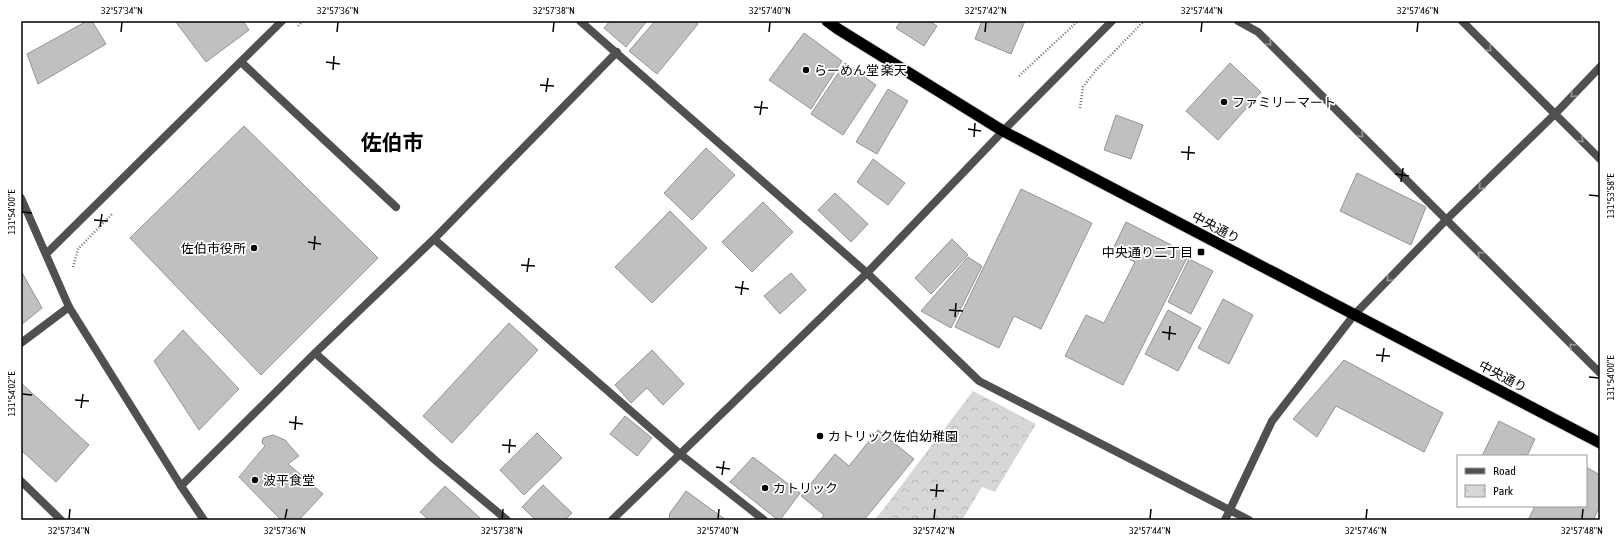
<svg xmlns="http://www.w3.org/2000/svg" width="1621" height="541" viewBox="0 0 1621 541" font-family="'Asap Condensed','Noto Sans JP',sans-serif">
<style>
.park{fill:url(#park-crowns)}
.building{fill:#c0c0c0;stroke:#949494}
.lines{fill:none;stroke-linecap:round;stroke-linejoin:round}
.trunk-casing{stroke:#dbdbdb;stroke-width:13}
.path{stroke:#727272;stroke-width:2.5;stroke-dasharray:1 2;stroke-linecap:butt}
.service{stroke:#505050;stroke-width:8}
.minor{stroke:#505050;stroke-width:8}
.tertiary{stroke:#505050;stroke-width:8}
.trunk{stroke:#000;stroke-width:11}
.oneway{stroke:#969696}
.ticks{fill:none;stroke:#000;stroke-width:1.5}
.poi-dot{fill:#000;stroke:#fff;stroke-width:1.5}
.labels{text-anchor:middle;stroke-width:3.5;stroke-linejoin:round;paint-order:stroke}
.poi-label{font-size:13px;fill:#000;stroke:#fff;text-anchor:start}
.street-label{font-size:13px;fill:#000;stroke:#fff}
.town-label{font-size:21px;font-weight:bold;fill:#000;stroke:#fff}
.neatline{fill:none;stroke:#000;stroke-width:1.5}
.ticks-label{font-size:10px;text-anchor:middle;fill:#000}
</style>
<defs>
<pattern id="park-crowns" width="20" height="18" patternUnits="userSpaceOnUse"><rect width="20" height="18" fill="#d7d7d7"/><path d="M2 6a3 3 0 1 1 6 0M12 15a3 3 0 1 1 6 0" fill="none" stroke="#b7b7b7"/></pattern>
</defs>
<rect width="100%" height="100%" fill="#fff"/>
<!-- park -->
<path class="park" d="M973,391L1036,424L995,492L982,487L962,520H875Z"/>
<!-- building -->
<path class="building" d="M87,21H92L106,44L38,84L27,54Z
M175,21H243L249,30L206,62Z
M610,21H647L626,47L604,28Z
M655,21H695L698,24L657,74L629,51Z
M901,21H929L937,26L924,46L896,28Z
M982,21H1025L1011,54L975,39Z
M804,33L842,61L811,109L769,80Z
M845,63L876,85L843,135L811,114Z
M1230,63L1261,92L1218,140L1186,111Z
M888,89L908,101L877,154L856,142Z
M1116,115L1143,125L1131,159L1104,150Z
M244,126L378,258L261,375L130,238Z
M706,148L735,175L692,220L664,193Z
M873,159L905,183L888,205L857,182Z
M1357,173L1426,207L1411,245L1340,211Z
M1021,189L1092,223L1041,329L1014,316L999,348L955,327Z
M835,193L868,224L851,242L818,210Z
M763,202L793,232L752,272L722,242Z
M670,211L707,248L652,303L615,267Z
M1126,222L1189,254L1123,385L1065,356L1086,315L1104,323L1135,262L1112,251Z
M952,239L968,255L931,294L915,278Z
M968,257L982,266L951,328L921,311Z
M1189,259L1213,271L1191,314L1168,302Z
M21,271L42,308L21,325Z
M791,273L806,290L780,314L764,296Z
M1223,299L1253,315L1229,364L1198,348Z
M1168,310L1201,328L1178,371L1145,354Z
M509,323L538,350L452,443L423,416Z
M183,330L239,389L199,430L154,361Z
M652,350L684,384L663,405L647,388L631,403L615,385Z
M1344,360L1443,413L1424,452L1336,406L1317,437L1293,419Z
M21,383L89,445L56,482L21,450Z
M625,416L652,438L637,456L610,434Z
M1499,421L1535,439L1527,456H1482Z
M878,430L914,459L864,520H820L824,515L801,496L835,454L849,466Z
M537,433L562,458L524,495L500,470Z
M273,435L285,440L299,456L288,464L323,494L299,520H281L239,477L265,446L262,443L263,438Z
M753,457L800,493L780,520H778L730,482Z
M1586,467L1600,475V506L1593,520H1528L1535,506H1586Z
M543,485L572,513L565,520H536L522,507Z
M445,486L482,520H429L420,512Z
M686,491L726,520H669L670,513Z"/>
<g class="lines">
<!-- trunk casing -->
<g class="trunk-casing">
<path id="trunk" d="M827,21L838,29L1003,131L1600,443"/>
</g>
<!-- path -->
<path class="path" d="M298,26L303,21
M1019,76L1078,21
M1080,108L1083,87L1096,70L1144,21
M73,267L78,249L113,213"/>
<!-- service -->
<path class="service" d="M241,62L396,207"/>
<!-- minor -->
<path class="minor" d="M580,21L867,273L979,381L1249,520
M1238,21L1258,32L1600,373
M1462,21L1600,159
M434,239L680,454L764,520
M21,343L69,307
M315,353L435,460L507,520
M21,481L61,520
M181,486L315,353L434,239L617,52
M1225,520L1272,421L1354,315L1446,220L1555,114L1600,67"/>
<!-- tertiary -->
<path class="tertiary" d="M21,198L69,307L181,486L204,520
M46,254L282,21
M612,520L867,273L1003,131L1112,21"/>
<!-- trunk -->
<use href="#trunk" class="trunk"/>
</g>
<!-- one-way arrows -->
<defs><path id="oneway-chevron" d="M-2-3.5L2.5 0L-2 3.5" fill="none" stroke-width="1.6" stroke-linecap="round" stroke-linejoin="round"/></defs>
<g class="oneway">
<use href="#oneway-chevron" transform="translate(1269 43) rotate(45)"/>
<use href="#oneway-chevron" transform="translate(1489 49) rotate(45)"/>
<use href="#oneway-chevron" transform="translate(1573 95) rotate(134)"/>
<use href="#oneway-chevron" transform="translate(1361 135) rotate(45)"/>
<use href="#oneway-chevron" transform="translate(1581 140) rotate(45)"/>
<use href="#oneway-chevron" transform="translate(1481 187) rotate(136)"/>
<use href="#oneway-chevron" transform="translate(1480 254) rotate(-135)"/>
<use href="#oneway-chevron" transform="translate(1389 279) rotate(134)"/>
<use href="#oneway-chevron" transform="translate(1572 346) rotate(-135)"/>
</g>
<!-- ticks -->
<path class="ticks" d="M121,32L122,22M337,32L338,22M553,32L554,22M769,32L770,22M985,32L986,22M1201,32L1202,22M1417,32L1418,22M326,62L340,64M333,70L334,56M540,85L554,86M546,92L548,78M754,107L768,108M760,115L762,101M968,129L981,131M974,137L975,123M1181,152L1195,153M1188,160L1189,146M1395,174L1409,176M1401,182L1403,168M1589,195L1599,196M22,212L32,213M94,220L108,221M100,227L102,214M308,242L321,244M314,250L315,236M521,265L535,266M527,272L529,258M735,287L749,289M741,295L743,281M949,310L963,311M955,317L956,303M1162,332L1176,334M1169,340L1170,326M1376,355L1390,356M1382,362L1384,348M1589,377L1599,378M22,394L32,395M75,400L89,401M81,408L83,394M289,422L303,424M295,430L296,416M502,445L516,446M509,453L510,439M716,467L730,469M722,475L724,461M930,490L944,491M936,497L937,484M69,519L70,509M285,519L287,509M502,519L503,509M718,519L719,509M934,519L935,509M1150,519L1151,509M1366,519L1367,509M1582,519L1583,509"/>
<!-- markers -->
<g class="poi-dot">
<circle cx="806" cy="70" r="4"/>
<circle cx="1224" cy="102" r="4"/>
<circle cx="254" cy="248" r="4"/>
<rect x="1197" y="248" width="8" height="8" rx="2"/>
<circle cx="820" cy="436" r="4"/>
<circle cx="255" cy="480" r="4"/>
<circle cx="765" cy="488" r="4"/>
</g>
<g class="labels">
<!-- poi labels -->
<g class="poi-label">
<text x="814" y="75">らーめん堂 楽天</text>
<text x="1232" y="107">ファミリーマート</text>
<text x="246" y="253" text-anchor="end">佐伯市役所</text>
<text x="1193" y="257" text-anchor="end">中央通り二丁目</text>
<text x="828" y="441">カトリック佐伯幼稚園</text>
<text x="263" y="485">波平食堂</text>
<text x="773" y="493">カトリック</text>
</g>
<!-- street labels -->
<g class="street-label">
<text transform="translate(1216 227) rotate(28)" y="5">中央通り</text>
<text transform="translate(1503 376) rotate(28)" y="5">中央通り</text>
</g>
<!-- town labels -->
<g class="town-label">
<text x="392" y="150">佐伯市</text>
</g>
</g>
<!-- border -->
<rect width="1621" height="541" fill="none" stroke="#ffffff" stroke-width="44"/>
<!-- legend -->
<rect x="1457" y="455" width="130" height="52" fill="#ffffff" stroke="#999999"/>
<rect x="1465" y="468" width="20" height="6" fill="#505050" stroke="#999999"/>
<text x="1493" y="475" font-size="12" fill="#000000">Road</text>
<rect x="1465" y="485" width="20" height="12" fill="url(#park-crowns)" stroke="#999999"/>
<text x="1493" y="495" font-size="12" fill="#000000">Park</text>
<rect x="22" y="22" width="1577" height="497" class="neatline"/>
<g class="ticks-label">
<text x="122" y="14">32°57'34"N</text>
<text x="338" y="14">32°57'36"N</text>
<text x="554" y="14">32°57'38"N</text>
<text x="770" y="14">32°57'40"N</text>
<text x="986" y="14">32°57'42"N</text>
<text x="1202" y="14">32°57'44"N</text>
<text x="1418" y="14">32°57'46"N</text>
<text transform="translate(1610 196) rotate(-90)" y="4">131°53'58"E</text>
<text transform="translate(11 212) rotate(-90)" y="4">131°54'00"E</text>
<text transform="translate(1610 378) rotate(-90)" y="4">131°54'00"E</text>
<text transform="translate(11 394) rotate(-90)" y="4">131°54'02"E</text>
<text x="69" y="534">32°57'34"N</text>
<text x="285" y="534">32°57'36"N</text>
<text x="502" y="534">32°57'38"N</text>
<text x="718" y="534">32°57'40"N</text>
<text x="934" y="534">32°57'42"N</text>
<text x="1150" y="534">32°57'44"N</text>
<text x="1366" y="534">32°57'46"N</text>
<text x="1582" y="534">32°57'48"N</text>
</g>
</svg>
